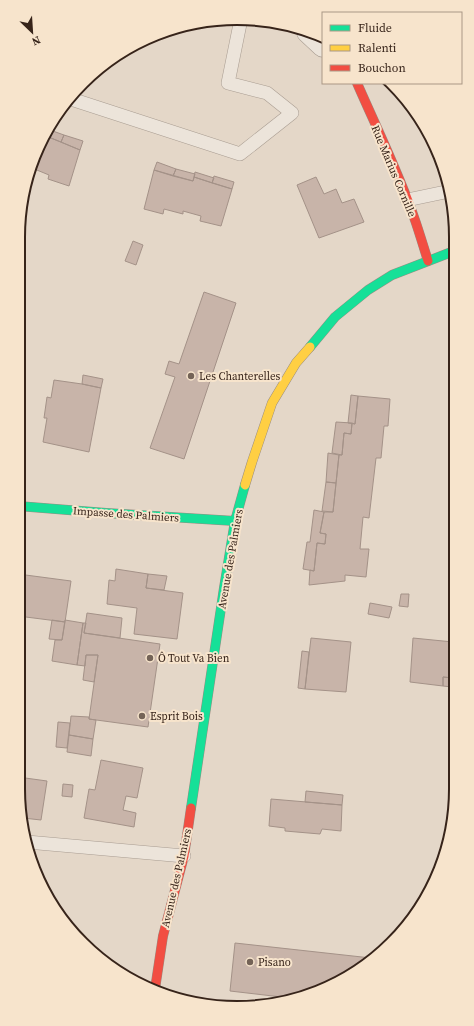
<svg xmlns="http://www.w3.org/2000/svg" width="474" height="1026" viewBox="0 0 474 1026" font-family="'Source Serif 4',serif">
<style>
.building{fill:#c8b4a9;stroke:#a49288}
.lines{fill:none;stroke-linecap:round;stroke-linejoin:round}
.lane-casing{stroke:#a99d92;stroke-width:14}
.street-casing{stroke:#a99d92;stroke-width:23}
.fast-casing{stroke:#988c82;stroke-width:10}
.slow-casing{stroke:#988c82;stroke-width:10}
.jam-casing{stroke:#988c82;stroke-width:10}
.lane{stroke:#ece4da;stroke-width:13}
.street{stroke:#ece4da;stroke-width:22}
.fast{stroke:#16e098;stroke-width:9}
.slow{stroke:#ffcf43;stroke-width:9}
.jam{stroke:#f24e42;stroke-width:9}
.poi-dot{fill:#746357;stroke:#f7e4cc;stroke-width:1.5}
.labels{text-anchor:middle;stroke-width:4;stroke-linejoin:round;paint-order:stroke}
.street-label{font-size:11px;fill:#37241a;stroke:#f7e4cc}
.poi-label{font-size:11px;fill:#37241a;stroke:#f7e4cc;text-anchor:start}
.rim{fill:none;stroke:#37241a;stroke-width:2}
</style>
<rect width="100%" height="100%" fill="#e4d7c8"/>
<!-- building -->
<path class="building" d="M50,130L64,135L61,142L46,136Z
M64,135L83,141L80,150L61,142Z
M46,136L80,150L69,186L48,179L49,175L32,168L35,153Z
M157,162L176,169L173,176L154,170Z
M176,169L195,174L193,181L173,176Z
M154,170L193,181L194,177L232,189L221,226L200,221L201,216L183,211V214L164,209L163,214L144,209Z
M195,172L214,178L212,183L194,177Z
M214,176L234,182L232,189L212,183Z
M316,177L324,194L336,189L342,203L354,199L364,222L319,238L297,185Z
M133,241L143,245L136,265L125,261Z
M204,292L236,303L184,459L150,448L175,377L165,374L169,361L179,364Z
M83,375L103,379L101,388L82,384Z
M54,380L82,384L101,388L89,452L43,442L47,418H44L47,397L51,398Z
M351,395L358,396L355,424L348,423Z
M358,396L390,399L388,426H384L381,458H376L369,518L363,517L360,549H369L366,577L345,575V581L309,585L310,570L314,571L317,543L325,544L326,534L320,533L324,512H333L339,455H342L344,433L351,434L352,423L355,424Z
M336,422L352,423L351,434L344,433L342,455L332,453Z
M328,453L339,455L336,483L326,482Z
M326,482L336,483L333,512L322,511Z
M314,510L324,512L320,533L326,534L325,544L317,543L314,571L303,569L307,542H310Z
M116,569L148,574L146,588L183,593L177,639L134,634L137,608L107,604L109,580L115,581Z
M18,574L71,581L65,622L18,616Z
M148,574L167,576L164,590L146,588Z
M401,594H409L408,607L399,606Z
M370,603L392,607L389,618L368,614Z
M87,613L122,618L120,638L84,633Z
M52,620L65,622L62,640L49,639Z
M65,620L83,623L77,665L52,661L55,640H62Z
M83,623H86L84,633L160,644L148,727L89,719L98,655H86L85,666L77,665Z
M311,638L351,642L346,692L305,689Z
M413,638L453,642L452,651L456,652V687H452L453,678L443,677V686L410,682Z
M302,651L309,652L305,689L298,688Z
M86,655H98L94,682L83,680Z
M443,677L453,678L452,687L443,686Z
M71,716L89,717V719L96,720L93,739L69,735Z
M58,722L70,723L67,748L56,747Z
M69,735L93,739L91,756L67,752Z
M101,760L143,768L137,798L126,796L123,810L136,813L134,827L84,818L89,789L95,790Z
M18,777L47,781L41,820L23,818L18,789Z
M63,784L73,785L72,797L62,796Z
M306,791L343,795L342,805L305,802Z
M271,799L342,805L341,831L322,829L320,834L285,831V828L269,826Z
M235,943L371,958L346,979L290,998L230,991Z"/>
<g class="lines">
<!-- lane casing -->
<g class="lane-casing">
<path id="lane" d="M71,99L240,154L292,113L267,93L228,83L241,19
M407,200L450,191
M27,842L184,856"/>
</g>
<!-- street casing -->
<g class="street-casing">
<path id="street" d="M308,32L323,46"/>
</g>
<!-- fast casing -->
<g class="fast-casing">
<path id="fast" d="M310,347L335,317L368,290L392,275L454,251
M18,506L106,513L235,521
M191,808L224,588L235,521L245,485"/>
</g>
<!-- slow casing -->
<g class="slow-casing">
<path id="slow" d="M245,485L252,462L272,403L296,363L310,347"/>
</g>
<!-- jam casing -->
<g class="jam-casing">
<path id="jam" d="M357,83C377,129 400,175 416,223C420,235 424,248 428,261
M155,989L163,936L184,856L191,808"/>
</g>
<!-- lane -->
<use href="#lane" class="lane"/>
<!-- street -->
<use href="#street" class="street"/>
<!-- fast -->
<use href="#fast" class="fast"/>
<!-- slow -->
<use href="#slow" class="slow"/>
<!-- jam -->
<use href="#jam" class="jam"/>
</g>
<!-- markers -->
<g class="poi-dot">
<circle cx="191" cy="376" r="4"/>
<circle cx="150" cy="658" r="4"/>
<circle cx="142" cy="716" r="4"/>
<circle cx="250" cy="962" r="4"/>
</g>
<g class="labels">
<!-- street labels -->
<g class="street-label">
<text transform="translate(394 171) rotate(67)" y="4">Rue Marius Cornille</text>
<text transform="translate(126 514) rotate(4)" y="4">Impasse des Palmiers</text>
<text transform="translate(230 559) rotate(-80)" y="4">Avenue des Palmiers</text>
<text transform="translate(176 878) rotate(-77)" y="4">Avenue des Palmiers</text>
</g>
<!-- poi labels -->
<g class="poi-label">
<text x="199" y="380">Les Chanterelles</text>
<text x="158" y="662">Ô Tout Va Bien</text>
<text x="150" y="720">Esprit Bois</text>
<text x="258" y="966">Pisano</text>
</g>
</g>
<!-- crop -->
<path d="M0 0H474V1026H0ZM237 25H237A212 212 0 0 1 449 237V789A212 212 0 0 1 237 1001H237A212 212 0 0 1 25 789V237A212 212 0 0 1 237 25Z" fill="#f7e4cc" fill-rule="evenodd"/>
<path class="rim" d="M237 25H237A212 212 0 0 1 449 237V789A212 212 0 0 1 237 1001H237A212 212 0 0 1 25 789V237A212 212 0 0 1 237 25Z"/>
<!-- legend -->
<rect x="322" y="12" width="140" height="72" fill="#f7e4cc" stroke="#aa9785"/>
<rect x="330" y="25" width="20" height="6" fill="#16e098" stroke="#aa9785"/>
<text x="358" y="32" font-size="12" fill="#37241a">Fluide</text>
<rect x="330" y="45" width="20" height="6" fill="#ffcf43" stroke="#aa9785"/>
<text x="358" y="52" font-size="12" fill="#37241a">Ralenti</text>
<rect x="330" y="65" width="20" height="6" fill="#f24e42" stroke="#aa9785"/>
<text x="358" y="72" font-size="12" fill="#37241a">Bouchon</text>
<!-- north arrow -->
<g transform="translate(32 32) rotate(155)" stroke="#f7e4cc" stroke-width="3" paint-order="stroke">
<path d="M0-3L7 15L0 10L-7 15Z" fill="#37241a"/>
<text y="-6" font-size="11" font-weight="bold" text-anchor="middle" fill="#37241a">N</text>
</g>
</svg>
